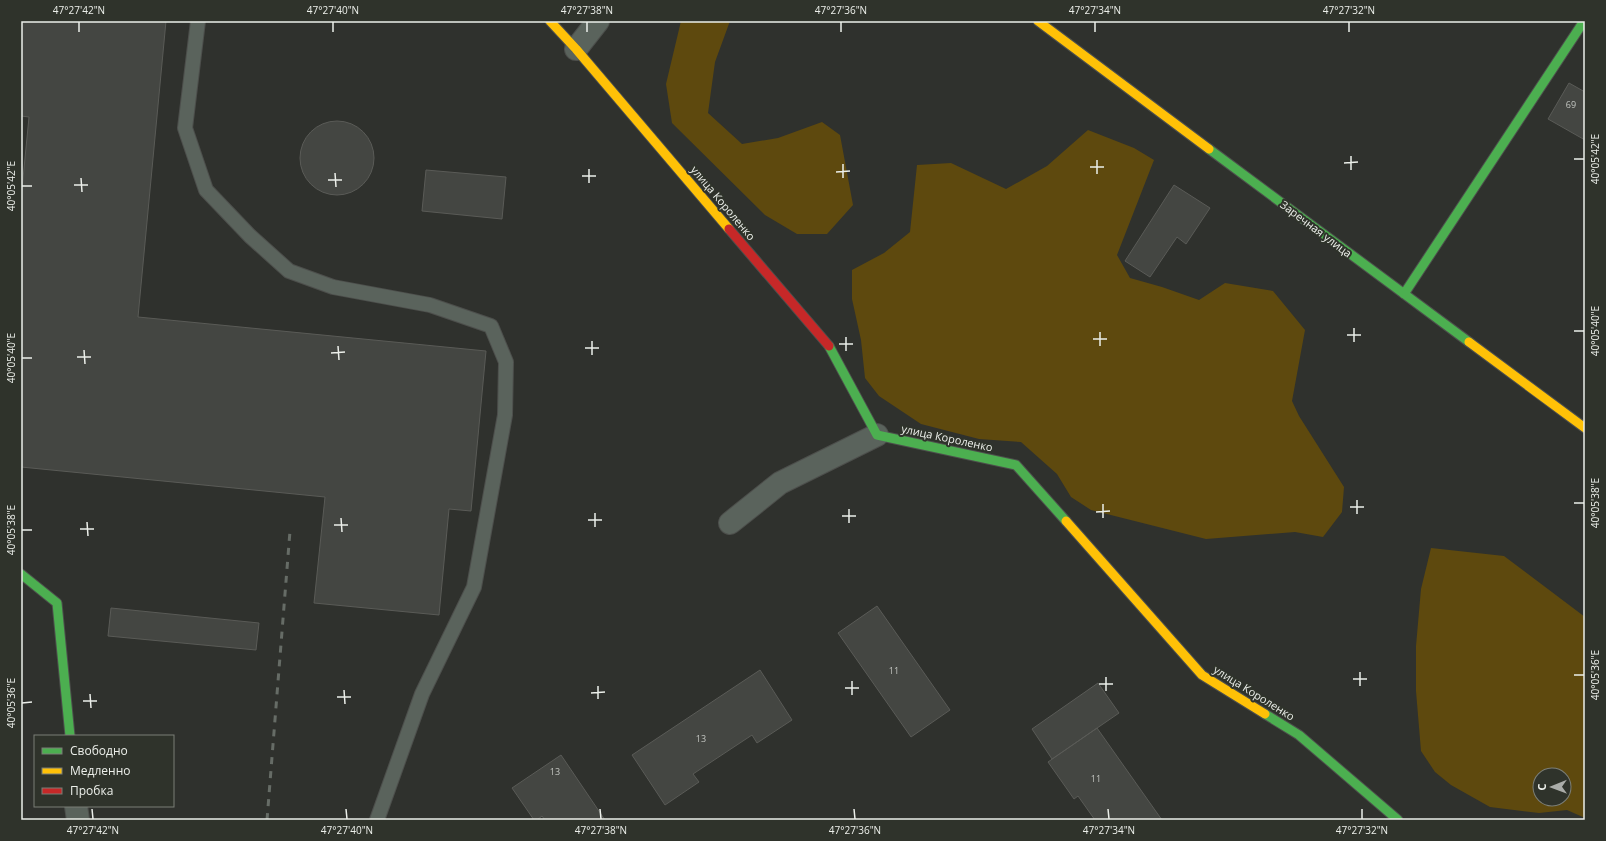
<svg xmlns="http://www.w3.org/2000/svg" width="1606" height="841" viewBox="0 0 1606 841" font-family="'Open Sans',sans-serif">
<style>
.green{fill:#5e490e;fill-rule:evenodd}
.building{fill:#444642;stroke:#5a5b57}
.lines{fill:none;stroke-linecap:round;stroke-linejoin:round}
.lane-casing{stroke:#4d4f4c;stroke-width:16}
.street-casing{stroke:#4d4f4c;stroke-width:24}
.fast-casing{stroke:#4d4f4c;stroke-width:11}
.slow-casing{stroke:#4d4f4c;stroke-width:11}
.jam-casing{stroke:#4d4f4c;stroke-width:11}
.lane{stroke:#5a635c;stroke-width:14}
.street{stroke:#5a635c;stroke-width:22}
.fast{stroke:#4caf50;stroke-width:9}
.slow{stroke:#ffc107;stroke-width:9}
.jam{stroke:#c62828;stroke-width:9}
.rail{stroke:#666c66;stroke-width:3;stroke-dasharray:7 7;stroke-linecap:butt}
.ticks{fill:none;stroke:#ecefea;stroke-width:1.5}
.labels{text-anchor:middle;stroke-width:4;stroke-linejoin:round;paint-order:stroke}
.number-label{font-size:9px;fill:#c2c5c0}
.street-label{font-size:11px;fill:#ecefea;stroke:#2f332b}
.neatline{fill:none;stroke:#ecefea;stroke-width:1.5}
.ticks-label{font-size:10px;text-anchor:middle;fill:#ecefea}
</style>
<rect width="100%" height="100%" fill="#2f312d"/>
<!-- green -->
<path class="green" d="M681,21H730L715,62L708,113L742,144L778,138L822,122L840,135L853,205L827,234H797L765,215L672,123L666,84Z
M1088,130L1134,148L1154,160L1117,255L1130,278L1162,287L1199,300L1225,283L1273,291L1305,330L1292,401L1299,416L1344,487L1342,512L1323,537L1295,532L1206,539L1091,510L1071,497L1057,474L1021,442L979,439L921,424L879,396L865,378L861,340L852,299V270L884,253L910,232L917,165L951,163L1006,189L1047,166Z
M1431,548L1504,556L1585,617V818L1567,810L1539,813L1490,807L1451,785L1435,772L1421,751L1416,691V646L1421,589ZM1540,775H1564V799H1540Z"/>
<!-- building -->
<path class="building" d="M21,21H166L138,317L486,351L471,511L449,509L439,615L314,603L325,497L21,467V199L29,117L21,116Z
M1569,83L1585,92V140L1548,119Z
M300 158a37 37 0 1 1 74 0a37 37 0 1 1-74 0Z
M426,170L506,177L502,219L422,211Z
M1174,185L1210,208L1186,244L1177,237L1150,277L1125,261Z
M877,606L950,710L911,737L838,633Z
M111,608L259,623L256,650L108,636Z
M760,670L792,720L757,743L752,735L693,774L699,782L665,805L632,755Z
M1098,683L1119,713L1052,759L1032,729Z
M1097,728L1162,820H1095L1078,796L1074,799L1048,762Z
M561,755L605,820H545L542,816L537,820H534L512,788Z"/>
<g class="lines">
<!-- lane casing -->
<g class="lane-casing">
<path id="lane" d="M198,21L185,128L206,190L250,236L289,271L333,287L430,305L491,326L506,362L505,415L474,587L422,694L377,820"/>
</g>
<!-- street casing -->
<g class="street-casing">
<path id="street" d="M576,49L598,21
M730,523L780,483L877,435
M76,806L78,820"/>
</g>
<!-- fast casing -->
<g class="fast-casing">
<path id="fast" d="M1209,149L1469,342
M1404,294L1584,21
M829,346L877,435L1016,465L1066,521
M21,574L57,603L70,736
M1265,714L1299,735L1398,820"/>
</g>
<!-- slow casing -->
<g class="slow-casing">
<path id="slow" d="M550,21L576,49L729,229
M1038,21L1209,149
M1469,342L1585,428
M1066,521L1202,675L1265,714"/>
</g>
<!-- jam casing -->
<g class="jam-casing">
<path id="jam" d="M729,229L829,346"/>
</g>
<!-- lane -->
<use href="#lane" class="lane"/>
<!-- street -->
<use href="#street" class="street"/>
<!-- fast -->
<use href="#fast" class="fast"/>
<!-- slow -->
<use href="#slow" class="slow"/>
<!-- jam -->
<use href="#jam" class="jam"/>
<!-- rail -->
<path class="rail" d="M267,820L290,531"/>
</g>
<!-- ticks -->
<path class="ticks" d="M79,22V32M333,22V32M587,22V32M841,22V32M1095,22V32M1349,22V32M1351,156V170M1574,159H1584M1097,160V174M1344,163L1358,162M843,164V178M1090,167H1104M589,169V183M836,172L850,171M335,173L336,187M582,176H596M81,178L82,192M328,180H342M74,185H88M22,186H32M1354,328V342M1574,331H1584M1100,332V346M1347,335H1361M846,337V351M1093,339H1107M592,341V355M839,344H853M338,346L339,360M585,348H599M84,350L85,364M331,353L345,352M77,357H91M22,358H32M1357,500V514M1574,503H1584M1103,504V518M1350,507H1364M849,509V523M1096,512L1110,511M595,513V527M842,516H856M341,518L342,532M588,520H602M87,522L88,536M334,525H348M80,529H94M22,530H32M1360,672V686M1574,675H1584M1106,677V691M1353,679H1367M852,681V695M1099,684H1113M598,686V699M845,688H859M344,690L345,704M591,693L605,692M90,694L91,708M337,697H351M83,701H97M22,703L32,702M92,809L93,819M346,809L347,819M600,809L601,819M854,809L855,819M1108,809L1109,819M1362,809V819"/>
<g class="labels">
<!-- number labels -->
<g class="number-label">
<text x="1571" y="108">69</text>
<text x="894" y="674">11</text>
<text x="701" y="742">13</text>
<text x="555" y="775">13</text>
<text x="1096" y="782">11</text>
</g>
<!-- street labels -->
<g class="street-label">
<text transform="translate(723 203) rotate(50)" y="4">улица Короленко</text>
<text transform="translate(1316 229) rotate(37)" y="4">Заречная улица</text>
<text transform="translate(947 438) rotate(12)" y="4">улица Короленко</text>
<text transform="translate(1254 693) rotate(32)" y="4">улица Короленко</text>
</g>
</g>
<!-- border -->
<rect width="1606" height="841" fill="none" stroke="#2f332b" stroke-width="44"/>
<!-- legend -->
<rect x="34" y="735" width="140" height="72" fill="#2f332b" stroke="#7b7e77"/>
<rect x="42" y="748" width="20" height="6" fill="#4caf50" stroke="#7b7e77"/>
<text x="70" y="755" font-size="12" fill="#ecefea">Свободно</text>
<rect x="42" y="768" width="20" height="6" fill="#ffc107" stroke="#7b7e77"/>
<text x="70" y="775" font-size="12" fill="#ecefea">Медленно</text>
<rect x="42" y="788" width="20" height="6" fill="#c62828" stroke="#7b7e77"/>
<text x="70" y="795" font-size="12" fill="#ecefea">Пробка</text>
<!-- north arrow -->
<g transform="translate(1552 787) rotate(269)"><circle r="19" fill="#2f332b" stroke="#7b7e77"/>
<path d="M0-3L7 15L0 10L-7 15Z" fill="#aaaca8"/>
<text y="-6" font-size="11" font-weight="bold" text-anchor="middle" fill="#ecefea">С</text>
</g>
<rect x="22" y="22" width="1562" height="797" class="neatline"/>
<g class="ticks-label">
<text x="79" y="14">47°27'42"N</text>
<text x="333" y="14">47°27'40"N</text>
<text x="587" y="14">47°27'38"N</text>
<text x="841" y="14">47°27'36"N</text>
<text x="1095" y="14">47°27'34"N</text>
<text x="1349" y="14">47°27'32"N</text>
<text transform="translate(1595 159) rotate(-90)" y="4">40°05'42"E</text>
<text transform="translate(11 186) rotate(-90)" y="4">40°05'42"E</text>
<text transform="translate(1595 331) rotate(-90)" y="4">40°05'40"E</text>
<text transform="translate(11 358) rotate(-90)" y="4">40°05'40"E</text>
<text transform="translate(1595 503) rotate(-90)" y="4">40°05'38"E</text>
<text transform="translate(11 530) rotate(-90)" y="4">40°05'38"E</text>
<text transform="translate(1595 675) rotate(-90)" y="4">40°05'36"E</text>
<text transform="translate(11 703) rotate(-90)" y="4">40°05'36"E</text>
<text x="93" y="834">47°27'42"N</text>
<text x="347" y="834">47°27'40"N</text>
<text x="601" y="834">47°27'38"N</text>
<text x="855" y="834">47°27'36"N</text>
<text x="1109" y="834">47°27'34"N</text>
<text x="1362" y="834">47°27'32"N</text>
</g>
</svg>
